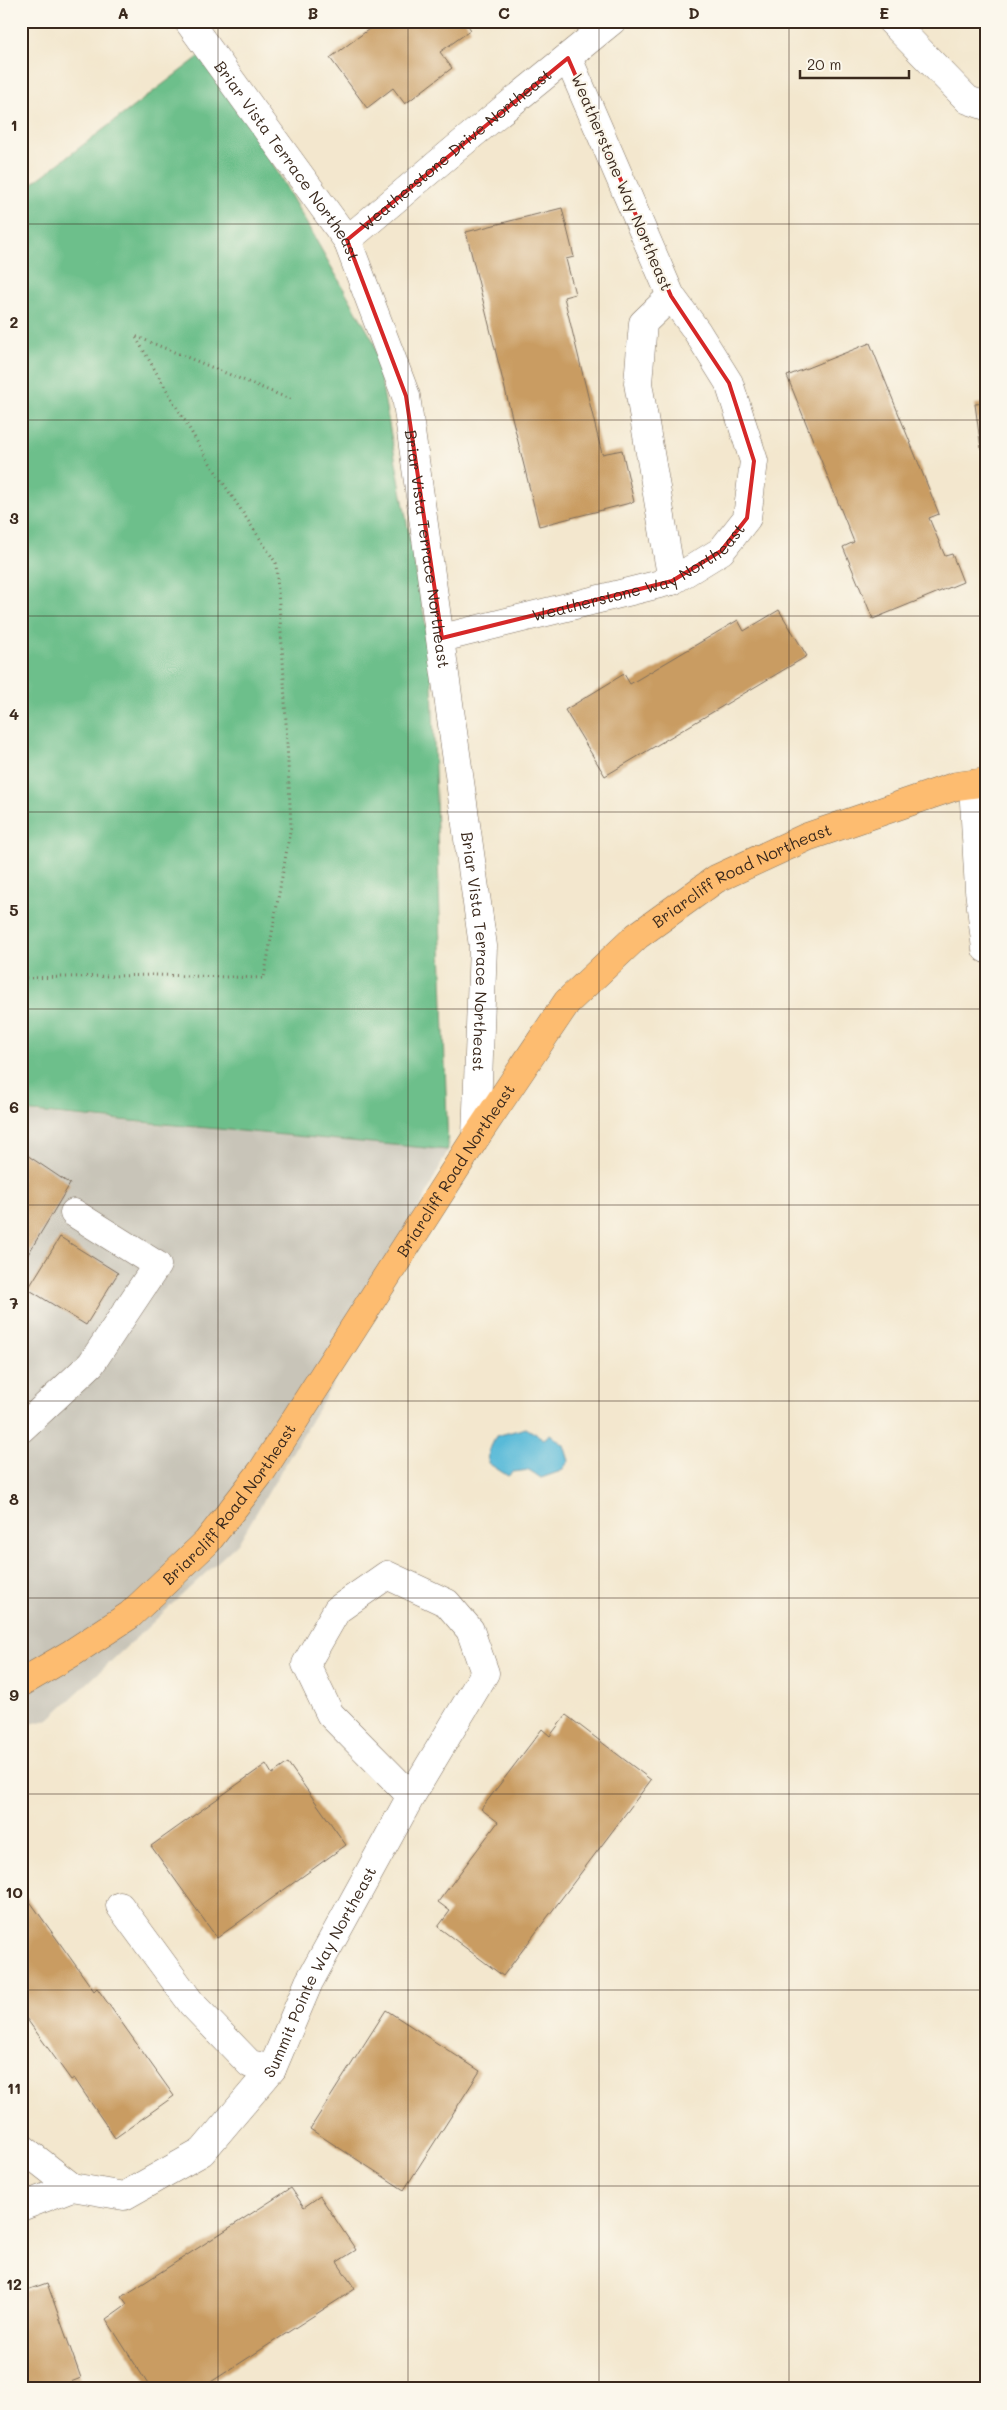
<svg xmlns="http://www.w3.org/2000/svg" width="1007" height="2410" viewBox="0 0 1007 2410" font-family="Mali,sans-serif">
<style>
.industrial{fill:#c8c4b8}
.forest{fill:#6dbf8b;stroke:#547454}
.water{fill:#59bad8;stroke:#4a727b}
.building{fill:#c99c62}
.lines{fill:none;stroke-linecap:round;stroke-linejoin:round}
.minor-casing{stroke:#7b6c5c;stroke-width:29}
.major-casing{stroke:#7b6c5c;stroke-width:29}
.path{stroke:#7b6c5c;stroke-width:3;stroke-dasharray:1 4;stroke-linecap:butt}
.minor{stroke:#fff;stroke-width:28}
.major{stroke:#fdbc70;stroke-width:28}
.marked{fill:none;stroke:#d62828;stroke-width:4;stroke-linejoin:round}
.grid{fill:none;stroke:#3b2a1e;stroke-width:1;stroke-opacity:0.55}
.labels{text-anchor:middle;stroke-width:4.5;stroke-linejoin:round;paint-order:stroke}
.street-label{font-size:16px;fill:#3b2a1e;stroke:#fbf7ec}
.neatline{fill:none;stroke:#3b2a1e;stroke-width:2}
.grid-label{font-size:16px;text-anchor:middle;font-weight:bold;fill:#3b2a1e}
</style>
<rect width="100%" height="100%" fill="#fbf7ec"/>
<filter id="ink" filterUnits="userSpaceOnUse"><feTurbulence type="fractalNoise" baseFrequency=".02" numOctaves="2"/><feDisplacementMap in="SourceGraphic" scale="10" xChannelSelector="R" yChannelSelector="G"/><feConvolveMatrix kernelMatrix="1 2 1 2 8 2 1 2 1" color-interpolation-filters="sRGB"/></filter>
<filter id="wash" filterUnits="userSpaceOnUse"><feTurbulence type="fractalNoise" baseFrequency=".0096" numOctaves="4" result="noise"/><feDisplacementMap in="SourceGraphic" scale="20" xChannelSelector="R" yChannelSelector="G"/><feGaussianBlur stdDeviation="1.12" result="paint"/><feColorMatrix in="noise" values="0 0 0 0 0 0 0 0 0 0 0 0 0 0 0 0 0 1.4 0 .05"/><feComposite in="paint" operator="in"/></filter>
<g filter="url(#wash)">
<rect width="100%" height="100%" fill="#f3e7ce"/>
<!-- industrial -->
<path class="industrial" d="M21,1112L448,1150L331,1387L239,1542L48,1720L21,1726Z"/>
<!-- forest -->
<path class="forest" d="M208,50L374,342L431,654L448,1150L21,1111V192Z"/>
<!-- water -->
<path class="water" d="M526,1428L544,1439L550,1434L564,1445L569,1461L561,1471L541,1478L529,1470L513,1472L508,1476L488,1463L489,1451L496,1436Z"/>
<g id="blocks">
<!-- building -->
<path class="building" d="M380,21H465L471,30L440,52L452,68L405,104L393,88L367,108L330,58Z
M562,208L574,257L566,259L575,294L564,297L602,454L622,450L634,502L539,526L466,232Z
M870,343L939,514L929,518L945,556L952,554L963,582L873,619L843,547L854,542L787,376Z
M986,403V449H981L975,404Z
M779,610L807,656L605,776L565,710L624,674L630,684L738,620L744,631Z
M21,1151L70,1184L21,1266Z
M60,1237L118,1273L86,1325L28,1289Z
M566,1715L651,1780L503,1976L438,1927L450,1911L438,1902L498,1822L481,1809L542,1729L550,1736Z
M288,1763L346,1845L217,1938L151,1846L266,1764L272,1774Z
M21,1889L94,1991L97,1988L174,2096L115,2138L74,2078L71,2080L21,2011Z
M386,2010L480,2071L404,2190L310,2129Z
M291,2188L304,2207L320,2196L356,2250L337,2262L355,2289L200,2389H151L106,2319L127,2304L122,2297Z
M47,2283L81,2378L53,2389H21V2292Z"/>
</g>
</g>
<g filter="url(#ink)">
<use href="#blocks" fill-opacity="0" stroke="#7b6c5c" stroke-width="1"/>
<g class="lines">
<!-- minor casing -->
<g class="minor-casing">
<g id="minor">
<path id="s1" d="M188,21L347,240L406,396L483,946L476,1137"/>
<path d="M891,21L968,100L986,106"/>
<path id="s2" d="M347,240L472,135L612,21"/>
<path d="M671,296L643,323L638,383L672,581"/>
<path id="s3" d="M442,638L672,581L721,551L747,518L754,461L729,383L696,330L671,296L568,58"/>
<path d="M973,784L979,890L986,949"/>
<path d="M21,1429L91,1364L157,1265L74,1213"/>
<path d="M120,1906L192,2004L250,2064L272,2069"/>
<path id="s4" d="M21,2147L72,2187L124,2196L202,2152L272,2069L309,1982L411,1796L485,1673L470,1630L447,1603L387,1575L337,1610L306,1664L330,1714L411,1796"/>
<path d="M21,2207L72,2187"/>
</g>
</g>
<!-- major casing -->
<g class="major-casing">
<g id="major">
<path id="s5" d="M21,1683L72,1653L130,1615L207,1542L262,1471L476,1137L567,1002L637,936L716,879L807,837L956,786L986,782"/>
</g>
</g>
<!-- path -->
<path class="path" d="M21,978L155,975L264,978L291,826L283,660L276,563L206,457L135,336L292,400"/>
<!-- minor -->
<use href="#minor" class="minor"/>
<!-- major -->
<use href="#major" class="major"/>
</g>
</g>
<!-- marked area -->
<path class="marked" d="M568,58L671,296L729,383L754,461L747,518L721,551L672,581L442,638L406,396L347,240Z"/>
<!-- grid -->
<path class="grid" d="M218,21V2389M408,21V2389M599,21V2389M789,21V2389M21,224H986M21,420H986M21,616H986M21,812H986M21,1009H986M21,1205H986M21,1401H986M21,1598H986M21,1794H986M21,1990H986M21,2186H986"/>
<g class="labels">
<!-- street labels -->
<g class="street-label">
<text dy="6" stroke="none"><textPath href="#s2" startOffset="141">Weatherstone Drive Northeast</textPath></text>
<text dy="6" stroke="none"><textPath href="#s1" startOffset="172">Briar Vista Terrace Northeast</textPath></text>
<text transform="translate(622 182) rotate(67)" y="6">Weatherstone Way Northeast</text>
<text dy="6" stroke="none"><textPath href="#s1" startOffset="592">Briar Vista Terrace Northeast</textPath></text>
<text dy="6" stroke="none"><textPath href="#s3" startOffset="210">Weatherstone Way Northeast</textPath></text>
<text dy="6" stroke="none"><textPath href="#s5" startOffset="1102">Briarcliff Road Northeast</textPath></text>
<text dy="6" stroke="none"><textPath href="#s1" startOffset="998">Briar Vista Terrace Northeast</textPath></text>
<text dy="6" stroke="none"><textPath href="#s5" startOffset="682">Briarcliff Road Northeast</textPath></text>
<text dy="6" stroke="none"><textPath href="#s5" startOffset="278">Briarcliff Road Northeast</textPath></text>
<text dy="6" stroke="none"><textPath href="#s4" startOffset="424">Summit Pointe Way Northeast</textPath></text>
</g>
</g>
<!-- margin -->
<rect width="1007" height="2410" fill="none" stroke="#fbf7ec" stroke-width="55"/>
<!-- scale -->
<path d="M800 70v8h109v-8" fill="none" stroke="#3b2a1e" stroke-width="2.5"/>
<text x="807" y="70" font-size="15" fill="#3b2a1e" stroke="#fbf7ec" stroke-width="4" paint-order="stroke">20 m</text>
<rect x="28" y="28" width="952" height="2354" class="neatline"/>
<g class="grid-label">
<text x="123" y="19">A</text>
<text x="313" y="19">B</text>
<text x="504" y="19">C</text>
<text x="694" y="19">D</text>
<text x="884" y="19">E</text>
<text x="14" y="131">1</text>
<text x="14" y="328">2</text>
<text x="14" y="524">3</text>
<text x="14" y="720">4</text>
<text x="14" y="916">5</text>
<text x="14" y="1113">6</text>
<text x="14" y="1309">7</text>
<text x="14" y="1505">8</text>
<text x="14" y="1701">9</text>
<text x="14" y="1898">10</text>
<text x="14" y="2094">11</text>
<text x="14" y="2290">12</text>
</g>
</svg>
